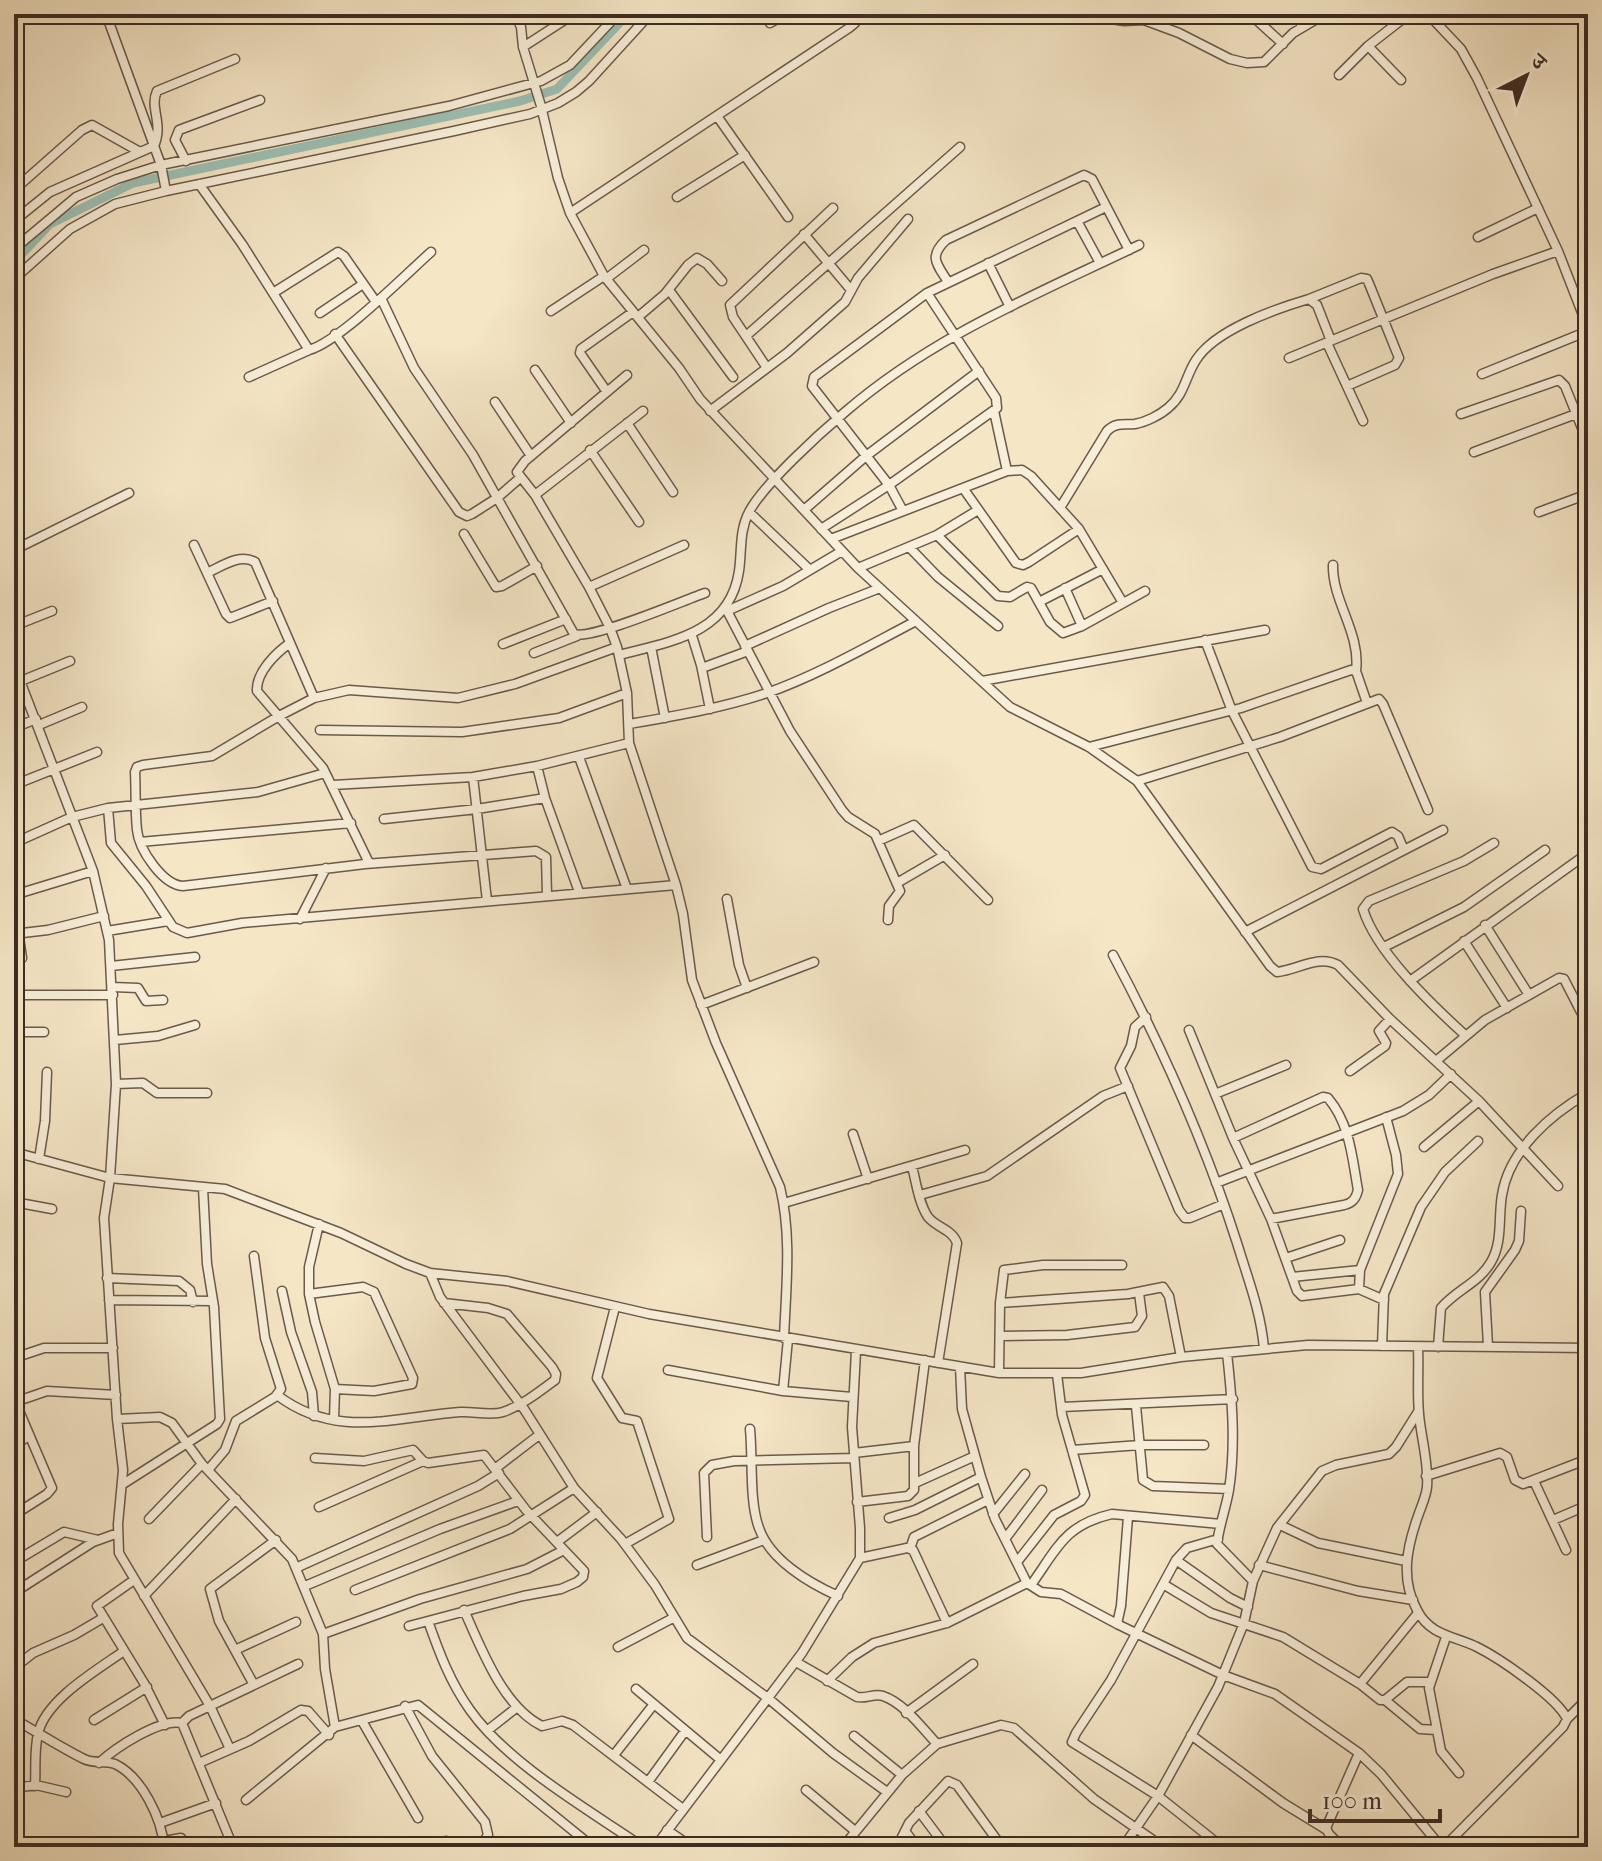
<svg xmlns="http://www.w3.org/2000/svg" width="1602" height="1861" viewBox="0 0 1602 1861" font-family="'IM FELL French Canon','Noto Serif Devanagari',serif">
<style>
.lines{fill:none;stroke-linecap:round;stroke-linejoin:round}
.canal{stroke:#9cc0b4;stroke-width:9}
.street-casing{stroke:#6b5a4b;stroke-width:11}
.street{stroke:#f8efda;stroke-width:8}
</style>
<rect width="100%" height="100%" fill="#f5e6c6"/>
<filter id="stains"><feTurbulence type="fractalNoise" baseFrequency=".0025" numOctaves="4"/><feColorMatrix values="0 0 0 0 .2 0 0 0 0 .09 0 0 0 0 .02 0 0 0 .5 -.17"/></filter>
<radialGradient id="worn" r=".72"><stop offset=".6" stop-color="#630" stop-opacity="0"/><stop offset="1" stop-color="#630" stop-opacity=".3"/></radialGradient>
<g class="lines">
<!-- canal -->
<path class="canal" d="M14,262L50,224L133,183L520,101L557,89L628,14"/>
<!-- street casing -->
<g class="street-casing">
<path id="street" d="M106,14L161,165L166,191
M515,14L521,27L523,47L541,106L558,178L570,213L604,276L679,368L700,399L858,568L1010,707L1089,747L1137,781L1270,966L1277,972C1298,970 1318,954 1338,965L1390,1019L1479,1101L1558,1186
M765,14L770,23L786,14
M1081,14L1124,21L1144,20L1179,33L1230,59L1247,63L1264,62L1293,33L1325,14
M1250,14L1283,44
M1297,14L1302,27
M1428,14L1461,49L1477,78L1558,251L1588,328
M1368,46L1401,80
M523,47L574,14
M1339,75L1368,46L1409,14
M717,116L788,217
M186,161L175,140L179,130L260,100
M199,184L242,244L309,350C340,341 404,276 431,252
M14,190L82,130L92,125L140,152
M677,197L745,155
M570,213L849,28L855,23L857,14
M14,221L50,192L154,146C164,123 149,108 157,91L235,59
M1077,221L1100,263
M804,234L851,290
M1478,237L1538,208
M14,249L76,197L117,179L161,165L449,106L541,81L570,65L618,14
M988,263L1010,307
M14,279L70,229L115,204L166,191L454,131L530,114L558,103L576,92L589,81L650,14
M606,279L644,250
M948,282C937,264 928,257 946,240L1084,175L1092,179L1129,250
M669,290L733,377
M273,293L338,252L344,256L376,302
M381,298L414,368L473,455L574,634C592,640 682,601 705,593
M1309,299L1361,278L1367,279L1370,286L1399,358L1395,365L1347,386
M551,311L604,276
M320,313L363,284
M638,317L665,294L688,265L697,258L707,264L722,281
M335,334L459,512L467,516L472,514L497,498L521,477
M746,336L960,147
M1327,343L1363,421
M1289,358L1493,274L1558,251
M767,368L733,317L730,305L833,208
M535,370L571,423
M1482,374L1588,331
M627,375L525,461L517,472L535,495L589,587L610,628L617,647L627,693L629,743L676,885L683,914L692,980L716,1043L780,1187C792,1236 786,1288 784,1338
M249,377L309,350
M607,392L580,353L581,349L633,312
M495,402L531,456
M710,411L787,353L845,302L858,278L908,219
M994,411L1007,471
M1461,414L1559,380L1565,386L1588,443
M627,423L673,492
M590,450L639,522
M1474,452L1576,414
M963,488L1016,563L1023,565L1029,562L1079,529
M535,495L643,411
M1060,508L1107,431C1116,422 1123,425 1135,424C1146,422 1160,415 1168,408C1185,394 1185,377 1196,360C1215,330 1275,309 1309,299L1317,305L1331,341
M804,510L866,456L979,371
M903,511L889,485L812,386L814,377L927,293L1106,207
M749,512L810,570
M1539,512L1588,494
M821,529L889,485L997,408L996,398L927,293
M464,534L496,587L502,586L537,566
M937,535L998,596L1010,597L1027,587L1031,588L1050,622L1063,633L1082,626L1145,591
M831,539L1007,471L1022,470L1031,476L1079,529L1123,603
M194,545L226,614L230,618L273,601
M910,548L938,577L998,626
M14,550L129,493
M1333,565C1332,601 1361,633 1356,671
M858,568L937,535L978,510
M207,573C222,566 240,553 255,562L314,698
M589,587L684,545
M1065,588L1082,626
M1039,602L1103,569
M725,607L790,731L842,810L848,817L875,834L900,891L889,906L888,920
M727,611L783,586L842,551
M14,626L52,611
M692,636L701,665L710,709
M1205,640L1232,711L1312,867L1321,869L1392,832L1398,836L1404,850
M290,643C276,653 256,672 257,691L323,768L369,863
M503,644L566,619
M745,646L829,608L880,588
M651,647L665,718
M534,653L577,636
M619,655C669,642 730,634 739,571C742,551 739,531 749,512C764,484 819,434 845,412C933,336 1035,295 1139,245
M14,665L93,871L109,940L116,1084L110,1178L104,1218L117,1419L123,1470L118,1524L119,1553L210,1706L230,1749
M702,668L748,651
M21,681L70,661
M982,681L1265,630
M629,724C675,716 722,708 767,693C818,675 868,646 916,621
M39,725L82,707
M14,728L36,719
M320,730L462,732L559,718L627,693
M1089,747L1241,708L1351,670L1356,671L1367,703
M579,757L627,889
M537,766L545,798L579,892
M473,777L487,901
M1137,781L1280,737L1379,699L1383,704L1428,810
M14,785L97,752
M333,785L473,777L537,766L629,743
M14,806L16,813
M108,808L111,843L146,886L173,927L187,933L242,923L676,885
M384,819L477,809L545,798
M878,841L914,825L988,900
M140,842L351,823
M14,843L72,817L108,808L258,792L325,773
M897,883L945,855
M14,895L93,871
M547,895L546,857L536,851L365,864L183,886C163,885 139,850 137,830C135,811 136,791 135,772L137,767L143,765L212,756L279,716L314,698L349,690L458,698L515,684L617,647
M727,899L739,965L747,988
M14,903L22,958
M300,919L326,868
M1485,925L1529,995
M107,931L168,921
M1245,932L1443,830
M14,934L48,930L104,916
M1464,941L1507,1008
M1384,947L1464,907L1545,850
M1113,955C1162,1047 1205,1143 1237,1243C1248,1279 1261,1312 1264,1349
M111,966L195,957
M1410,981L1588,853
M113,987L138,988L146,1001L163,1000
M14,995H113
M701,1005L814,962
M1146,1017L1135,1027L1131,1046L1120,1068L1179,1210L1185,1218H1190L1224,1204
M1189,1030L1233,1138L1271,1219L1297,1291L1302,1296L1359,1289L1360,1270L1398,1174L1396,1155L1386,1117
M14,1032H44
M1465,1035C1432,1005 1376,952 1363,909L1369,901L1464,861L1494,843
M115,1040L158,1036L195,1025
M1436,1061L1485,1020L1559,978L1564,979L1581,1012
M1350,1071L1385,1046L1386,1043L1379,1031L1390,1019
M116,1084L143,1083L157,1093H207
M1215,1094L1286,1065
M853,1134L868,1179
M1233,1138L1323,1097L1328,1098C1350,1124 1352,1157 1358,1190C1356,1198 1353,1203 1344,1205L1271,1219
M1424,1147L1479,1101
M14,1152L110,1178L225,1189L341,1233L406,1264L430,1273L507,1281L649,1314L999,1373H1081L1181,1357L1308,1345L1588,1348
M39,1159L45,1121L47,1072
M912,1166C916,1182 919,1204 928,1217C937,1228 952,1229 957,1243L938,1363
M1216,1183L1403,1111L1429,1095L1451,1074
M920,1195L987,1176L1103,1096L1128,1086
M14,1202L52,1209
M784,1203L965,1150
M319,1224L309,1267V1294L315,1322L335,1389L334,1419
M1286,1258L1340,1240
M430,1273L440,1297L524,1409L574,1488L621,1539L655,1585L687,1638L769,1699L833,1753L887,1792
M1292,1277L1360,1270
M107,1278L179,1281L190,1290L193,1302
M1359,1289L1384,1300
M282,1291L291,1332L312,1392L314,1416
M309,1294L363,1287L374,1292L413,1378L412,1384L374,1391L335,1389
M109,1300L213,1301
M1000,1303L1128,1294L1163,1287L1169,1296L1181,1357
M615,1307L597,1378L622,1418L637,1421L669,1519L625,1544
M1000,1336L1067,1335L1135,1327L1142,1316L1139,1293
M1382,1346L1384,1294L1421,1207L1445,1172L1478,1141
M1488,1346L1485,1292L1515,1250L1519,1241L1521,1211
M1418,1347C1419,1369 1417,1392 1419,1414C1421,1438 1429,1463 1427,1487C1426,1497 1421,1507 1418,1516C1407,1547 1400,1579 1417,1610C1430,1636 1455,1636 1477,1647C1499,1658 1558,1698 1567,1719L1563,1727L1444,1847
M1438,1347L1441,1308C1456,1290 1479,1283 1491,1262C1503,1241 1498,1218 1502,1195C1509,1150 1551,1114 1588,1093
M1227,1353C1232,1398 1236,1444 1229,1490C1226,1508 1219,1526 1217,1544L1253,1581
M14,1358L44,1348H113
M960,1367L962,1409L981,1477L995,1519L1027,1583L1041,1592L1061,1594L1117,1624L1223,1675L1275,1694L1359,1753L1381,1774L1441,1847
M668,1370L783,1391L852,1397
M999,1373L1000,1303L1004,1270L1043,1265H1122
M783,1391L788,1339
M277,1395C336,1440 394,1417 460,1412C473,1411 490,1416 503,1412C521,1406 539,1392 555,1380L556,1374L552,1367L507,1314L488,1308L444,1303
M14,1399L52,1488L47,1494L14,1515
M15,1402L47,1391L116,1395
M1136,1406L1143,1480L1153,1486L1229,1489
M1062,1407L1233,1399
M117,1419L160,1417L172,1423L202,1464L292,1559L323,1634L325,1669L335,1727L246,1800
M750,1429C753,1459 749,1501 759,1528C770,1560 809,1583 838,1596
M14,1445L29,1436
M1072,1450L1140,1445H1204
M854,1453L914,1446
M315,1458L364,1461L413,1450L423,1461L428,1463L484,1455L526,1510L584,1571L583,1577L577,1582L561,1589L523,1596L409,1626
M496,1468L539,1435
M208,1470L225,1450L236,1421L275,1397L281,1389L265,1338L254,1256
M1426,1476L1500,1453L1507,1457L1515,1480L1523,1484L1588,1459
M1534,1481L1566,1550
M915,1483L975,1456
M123,1484L217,1424L220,1419L214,1307L207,1264L203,1188
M857,1502L908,1496L914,1490V1446L925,1360
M319,1507L423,1461
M993,1514L1025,1474
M889,1518L915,1510L981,1477
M149,1519L202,1464
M1553,1520L1588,1505
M1280,1525L1318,1543L1406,1561
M707,1537L704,1473L712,1465L734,1461L854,1458
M1005,1539L1042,1490
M1218,1539L1187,1548L1176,1560L1111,1680L1076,1733L1072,1742L1158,1796L1222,1847
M557,1542L597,1512
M910,1549L914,1537L988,1500
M860,1558L907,1548L913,1550L947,1623
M1176,1560L1230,1598L1248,1607
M14,1562L64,1532L98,1540
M1017,1562L1054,1515L1081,1501L1085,1495L1062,1415L1057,1374
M697,1565L764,1540
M1259,1565L1358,1591L1413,1600
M298,1567L478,1486L499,1473
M134,1580L97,1606L144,1683L165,1725
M1163,1584L1211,1613L1283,1637L1360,1684L1380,1700H1385L1407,1682H1431
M1031,1585C1057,1549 1064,1525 1112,1514L1221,1524
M305,1586L440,1529L518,1501
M355,1590L510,1529L574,1488
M15,1592L93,1542L118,1533
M144,1596L236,1499
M464,1610C481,1648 503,1707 542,1726L562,1721L573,1725L683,1809
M428,1621C439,1652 450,1682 470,1710C507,1763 589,1810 643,1847
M1117,1624L1121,1606L1128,1517
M323,1634L420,1599L527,1569L564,1550
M1446,1637L1429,1688L1441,1751L1459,1773
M618,1647L673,1618
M235,1650L296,1622
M796,1662L857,1697C866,1699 874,1693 883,1696C904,1703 922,1728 937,1744
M14,1668L33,1653L74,1635L103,1618
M827,1681L852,1657L874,1643L947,1623L1027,1583
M1360,1684L1418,1613
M254,1685L219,1621L210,1589L276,1540
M636,1689L721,1760
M1385,1700L1420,1729L1436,1730
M405,1706L432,1756L485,1822L488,1835L480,1847
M906,1713L973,1664
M14,1719C37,1732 60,1747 84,1759C94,1764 105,1760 115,1764C142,1777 162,1819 164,1847
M1567,1719L1588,1698
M94,1720L147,1687
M362,1721L418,1818
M335,1727L418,1705L593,1847
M488,1730L516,1708
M1191,1735L1283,1803L1327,1830
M854,1736L902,1775
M614,1755L654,1704
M99,1763C115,1748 160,1718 182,1723
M199,1763L249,1741L301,1710L308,1711L329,1735
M648,1782L685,1731
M35,1786C36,1769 34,1750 38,1734C45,1700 97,1670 124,1651
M14,1788L36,1785L66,1792
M806,1790L855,1831
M919,1811L946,1847
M160,1823L216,1803
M667,1830L692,1847
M905,1831L917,1847
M164,1841L181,1838L188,1847
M233,1847L182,1723L189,1716L298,1664
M437,1847L446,1841L454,1847
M655,1847L802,1653L860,1558V1528L852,1427L856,1351
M843,1847L902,1775L937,1744L1001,1725L1014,1728L1094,1799L1163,1847
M897,1847L909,1823L948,1781L957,1785L1002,1847
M1123,1847L1158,1796L1218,1687L1244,1623L1253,1581L1277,1528L1322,1471L1336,1465L1389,1454L1396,1447L1418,1412
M1342,1847L1329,1834L1326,1828L1359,1753"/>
</g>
<!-- street -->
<use href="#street" class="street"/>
</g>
<!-- margin -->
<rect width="1602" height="1861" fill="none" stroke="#f5e6c6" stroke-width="48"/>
<rect x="16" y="16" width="1570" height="1829" fill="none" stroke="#3d2c22" stroke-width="4"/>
<rect x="24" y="24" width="1554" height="1813" fill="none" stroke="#3d2c22" stroke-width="2"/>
<!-- north arrow -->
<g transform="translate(1526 76) rotate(42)" stroke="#f8efda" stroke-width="6" paint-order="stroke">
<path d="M0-6L14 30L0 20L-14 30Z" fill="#3d2c22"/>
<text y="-12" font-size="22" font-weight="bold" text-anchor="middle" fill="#3d2c22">उ</text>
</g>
<!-- scale -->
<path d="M1310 1809v12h130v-12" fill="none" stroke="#3d2c22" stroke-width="4"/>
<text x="1322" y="1809" font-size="24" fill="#3d2c22" stroke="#f8efda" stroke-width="6" paint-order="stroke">100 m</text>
<rect width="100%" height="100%" filter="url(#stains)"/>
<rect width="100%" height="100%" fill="url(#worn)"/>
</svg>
